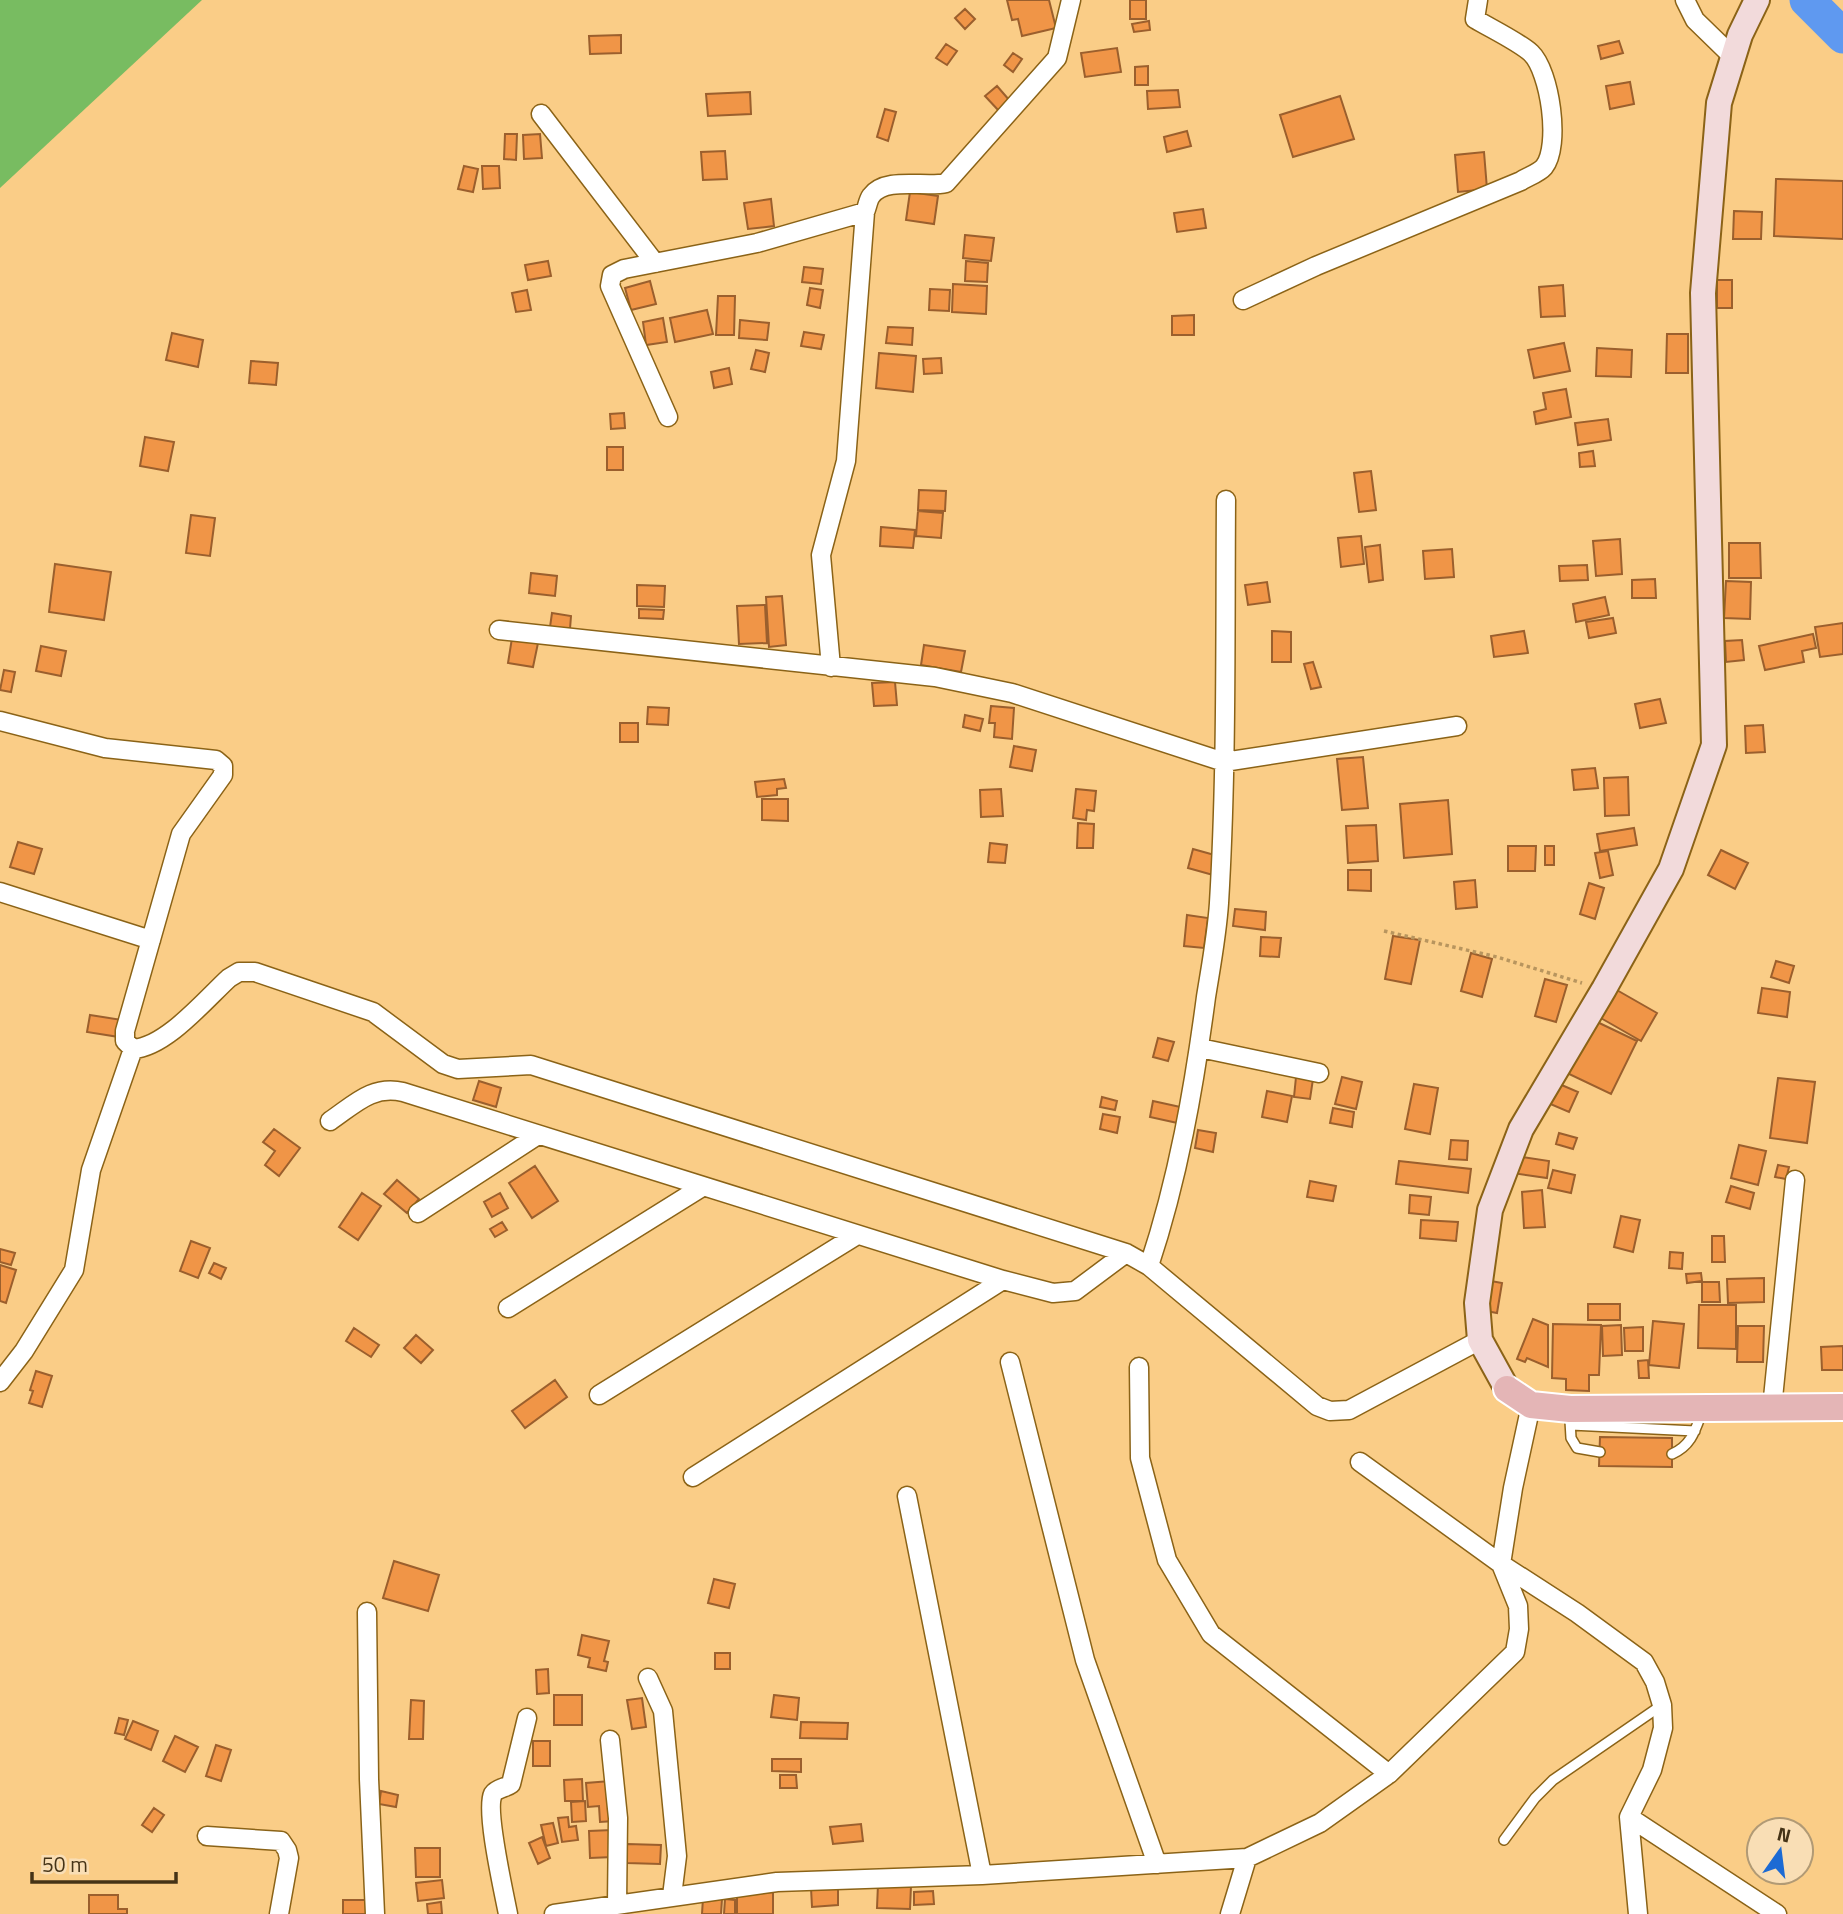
<svg xmlns="http://www.w3.org/2000/svg" width="1843" height="1914" viewBox="0 0 1843 1914" font-family="'Titillium Web',sans-serif">
<style>
.forest{fill:#78bc61}
.lines{fill:none;stroke-linecap:round;stroke-linejoin:round}
.river{stroke:#5f99f0;stroke-width:35}
.building{fill:#f09547;stroke:#9b5f2d;stroke-width:2}
.service-casing{stroke:#8b6317;stroke-width:12}
.minor-casing{stroke:#8b6317;stroke-width:21}
.secondary-casing{stroke:#8b6317;stroke-width:28}
.primary-casing{stroke:#fff;stroke-width:30}
.path{stroke:#b8955e;stroke-width:3.5;stroke-dasharray:3.5 3.5;stroke-linecap:butt}
.service{stroke:#fff;stroke-width:9}
.minor{stroke:#fff;stroke-width:18}
.secondary{stroke:#f2dadb;stroke-width:24}
.primary{stroke:#e4b5b6;stroke-width:26}
</style>
<rect width="100%" height="100%" fill="#facd87"/>
<!-- forest -->
<path class="forest" d="M0,0H202L0,188Z"/>
<g class="lines">
<!-- river -->
<path class="river" d="M1807,0L1843,36"/>
</g>
<!-- building -->
<path class="building" d="M1007,0H1049L1056,28L1022,36L1018,19L1012,20Z
M1130,0H1146V19H1130Z
M965,9L975,19L965,29L955,18Z
M1149,21L1150,30L1134,32L1132,24Z
M621,35V53L590,54L589,36Z
M1619,41L1623,53L1601,59L1598,46Z
M946,44L957,51L947,65L936,58Z
M1117,48L1121,72L1085,77L1081,53Z
M1013,53L1022,59L1013,72L1004,65Z
M1148,66V85H1135V67Z
M1630,82L1634,104L1610,109L1606,86Z
M997,86L1010,101L999,111L985,96Z
M1178,90L1180,107L1148,109L1147,91Z
M750,92L751,114L708,116L706,94Z
M1340,96L1354,139L1293,157L1280,115Z
M885,109L896,112L888,141L877,137Z
M1187,131L1191,146L1167,152L1164,137Z
M505,134H517L516,160L504,159Z
M540,134L542,158L524,159L523,135Z
M725,151L727,179L703,180L701,152Z
M1484,152L1487,189L1458,192L1455,155Z
M464,166L478,169L473,192L458,189Z
M482,166H499L500,188L483,189Z
M1776,179L1843,181V239L1774,236Z
M910,192L938,196L934,224L906,220Z
M771,199L774,226L748,229L744,203Z
M1203,209L1206,228L1177,232L1174,213Z
M1734,211L1762,212L1761,239H1733Z
M965,235L994,238L991,261L963,258Z
M548,261L551,276L528,280L525,265Z
M966,261L988,263L987,282L965,281Z
M804,267L823,269L821,284L802,282Z
M1717,280H1732V308H1717Z
M650,281L656,304L631,310L625,288Z
M953,284L987,286L986,314L952,312Z
M1563,285L1565,316L1541,317L1539,287Z
M810,288L823,290L820,308L807,305Z
M930,289L950,290L949,311L929,310Z
M527,290L531,310L516,312L512,293Z
M718,296H735L734,335H716Z
M707,310L713,334L675,342L670,318Z
M1194,315V335H1172V316Z
M663,318L667,342L646,345L643,322Z
M740,320L769,323L767,340L739,338Z
M888,327L913,328L912,345L886,343Z
M804,332L824,335L821,349L801,346Z
M172,333L203,340L198,367L166,360Z
M1667,334H1688V373H1666Z
M1564,343L1570,371L1534,378L1528,350Z
M1597,348L1632,350L1631,377L1596,376Z
M756,350L769,353L765,372L751,369Z
M879,353L916,356L913,392L876,388Z
M941,358L942,373L924,374L923,359Z
M251,361L278,363L276,385L249,383Z
M729,368L732,384L714,388L711,372Z
M1566,389L1571,417L1536,424L1534,412L1546,409L1543,393Z
M624,413L625,428L611,429L610,414Z
M1608,419L1611,440L1578,445L1575,423Z
M145,437L174,442L168,471L140,466Z
M607,447H623V470H607Z
M1593,451L1595,466L1580,467L1579,453Z
M1371,471L1376,510L1359,512L1354,473Z
M919,490L946,491L945,511L918,510Z
M918,511L943,513L941,538L916,536Z
M191,515L215,518L210,556L186,553Z
M881,527L915,530L913,548L880,546Z
M1361,536L1364,564L1341,567L1338,538Z
M1620,539L1622,574L1596,576L1593,541Z
M1729,543H1760L1761,578H1729Z
M1380,545L1383,580L1369,582L1365,547Z
M1452,549L1454,577L1425,579L1423,551Z
M55,564L111,572L104,620L49,612Z
M1587,565L1588,580L1560,581L1559,566Z
M531,573L557,576L555,596L529,593Z
M1655,579L1656,598H1632V580Z
M1726,581L1751,582L1750,619L1724,618Z
M1267,582L1270,602L1248,605L1245,585Z
M637,585L665,586L664,607L637,606Z
M782,596L786,645L769,647L766,597Z
M1605,597L1609,615L1576,622L1573,604Z
M765,605L767,643L739,644L737,606Z
M639,609L664,610L663,619L639,618Z
M552,613L571,616L570,629L550,627Z
M1613,618L1616,633L1589,638L1586,622Z
M1843,623V654L1820,657L1815,627Z
M1272,631L1291,632V662H1272Z
M1524,631L1528,653L1494,657L1491,636Z
M1813,634L1816,648L1802,651L1804,662L1765,670L1759,646Z
M512,638L538,643L533,667L508,663Z
M1742,640L1744,660L1726,662L1725,641Z
M924,645L965,651L961,672L921,665Z
M41,646L66,651L61,676L36,671Z
M1313,662L1321,687L1311,689L1304,664Z
M4,670L15,672L11,692L0,690Z
M895,682L897,705L874,706L872,683Z
M1660,699L1666,723L1640,728L1635,704Z
M991,706L1014,708L1012,739L994,737L995,723H989Z
M648,707L669,708L668,725L647,724Z
M965,715L983,719L980,731L963,727Z
M620,723H638V742H620Z
M1763,725L1765,752L1746,753L1745,726Z
M1014,746L1036,750L1032,771L1010,767Z
M1363,757L1368,808L1342,810L1337,759Z
M1595,768L1598,788L1574,790L1572,770Z
M1628,777L1629,815L1605,816L1604,778Z
M784,779L786,788L777,789V795L757,797L755,782Z
M1001,789L1003,816L981,817L980,790Z
M1076,789L1096,791L1094,811L1087,810L1086,820L1073,818Z
M762,799H788V821L762,820Z
M1448,800L1452,854L1404,858L1400,804Z
M1078,823L1094,824L1093,848H1077Z
M1376,825L1378,861L1348,863L1346,826Z
M1634,828L1637,845L1600,851L1597,834Z
M18,842L42,849L34,874L10,867Z
M990,843L1007,845L1005,863L988,862Z
M1508,846H1536L1535,871H1508Z
M1545,846H1554V865H1545Z
M1193,849L1218,856L1213,875L1188,868Z
M1721,850L1748,863L1735,889L1708,875Z
M1608,851L1613,875L1600,878L1595,853Z
M1348,870H1371V891L1348,890Z
M1475,880L1477,907L1456,909L1454,882Z
M1589,883L1604,888L1595,919L1580,914Z
M1235,909L1266,912L1265,930L1233,926Z
M1187,915L1208,918L1204,948L1184,946Z
M1393,936L1420,940L1411,984L1385,979Z
M1261,937L1281,938L1279,957L1260,956Z
M1471,953L1492,959L1482,997L1461,991Z
M1776,961L1794,966L1789,983L1771,977Z
M1545,979L1567,985L1556,1022L1535,1016Z
M1762,988L1790,992L1787,1017L1758,1013Z
M1615,989L1657,1013L1641,1041L1599,1017Z
M90,1015L122,1020L119,1037L87,1032Z
M1593,1020L1637,1041L1611,1094L1567,1073Z
M1158,1038L1174,1042L1168,1061L1153,1057Z
M1296,1077L1313,1079L1310,1099L1294,1097Z
M1342,1077L1362,1082L1356,1109L1335,1104Z
M1778,1078L1815,1082L1807,1143L1770,1138Z
M479,1081L501,1088L496,1107L473,1100Z
M1557,1083L1578,1092L1569,1112L1548,1103Z
M1414,1084L1438,1088L1430,1134L1405,1129Z
M1267,1091L1292,1096L1287,1122L1262,1117Z
M1102,1097L1117,1101L1115,1110L1100,1107Z
M1153,1101L1185,1108L1182,1124L1150,1117Z
M1333,1108L1354,1112L1352,1127L1330,1123Z
M1103,1114L1120,1117L1117,1133L1100,1129Z
M274,1129L300,1148L279,1176L265,1165L275,1151L263,1142Z
M1198,1130L1216,1133L1213,1152L1195,1148Z
M1559,1133L1577,1138L1573,1149L1556,1144Z
M1451,1140L1468,1141L1467,1160L1449,1159Z
M1739,1145L1766,1151L1758,1185L1731,1178Z
M1515,1156L1549,1161L1547,1178L1512,1173Z
M1399,1161L1471,1169L1468,1193L1396,1184Z
M1778,1165L1789,1167L1786,1179L1775,1177Z
M535,1166L558,1201L532,1218L509,1183Z
M1553,1170L1575,1175L1571,1193L1548,1188Z
M397,1180L419,1199L407,1213L384,1194Z
M1310,1181L1336,1186L1333,1201L1307,1197Z
M1731,1186L1754,1193L1750,1209L1726,1202Z
M1542,1190L1545,1227L1524,1228L1522,1192Z
M362,1193L381,1206L358,1240L339,1227Z
M500,1193L508,1208L492,1217L484,1202Z
M1410,1195L1431,1197L1429,1215L1409,1213Z
M1621,1216L1640,1220L1633,1252L1614,1247Z
M1421,1220L1458,1222L1456,1241L1420,1238Z
M502,1222L507,1230L495,1237L490,1229Z
M1712,1236H1724L1725,1262H1712Z
M191,1241L210,1248L198,1278L180,1271Z
M0,1249L15,1253L11,1265L0,1262Z
M1670,1252L1683,1253L1682,1269L1669,1268Z
M214,1263L226,1268L221,1279L209,1273Z
M0,1265L16,1270L6,1303L0,1301Z
M1701,1273L1702,1281L1687,1283L1686,1274Z
M1764,1278V1302L1728,1303L1727,1279Z
M1491,1281L1502,1283L1497,1313L1486,1311Z
M1702,1282H1719L1720,1302H1702Z
M1588,1304H1620V1320H1588Z
M1699,1305H1736V1349L1698,1348Z
M1533,1319L1548,1325V1367L1527,1358L1525,1362L1517,1359Z
M1653,1321L1684,1324L1679,1368L1649,1365Z
M1553,1324L1601,1325L1599,1375H1589V1391L1566,1390V1379L1552,1378Z
M1621,1325L1622,1355L1603,1356L1602,1326Z
M1738,1326H1764L1763,1362H1737Z
M1643,1327V1351H1625L1624,1328Z
M354,1328L379,1345L371,1357L346,1341Z
M416,1335L433,1350L421,1363L404,1348Z
M1843,1346V1370H1822L1821,1347Z
M1648,1360L1649,1378H1639L1638,1361Z
M36,1371L52,1376L42,1407L29,1403L33,1391L30,1390Z
M555,1380L567,1397L525,1428L512,1411Z
M1600,1437L1672,1438V1467L1599,1466Z
M394,1561L439,1575L428,1611L383,1598Z
M714,1579L735,1584L729,1608L708,1603Z
M582,1635L609,1641L604,1661L608,1662L606,1671L588,1667L590,1658L578,1655Z
M715,1653H730V1669H715Z
M548,1669L549,1693L537,1694L536,1670Z
M554,1695H582V1725H554Z
M774,1695L799,1698L797,1720L771,1717Z
M642,1698L646,1727L632,1729L627,1700Z
M411,1700L424,1701L423,1739H409Z
M119,1718L128,1720L124,1735L115,1733Z
M133,1721L158,1731L151,1750L125,1739Z
M801,1722L848,1723L847,1739L800,1738Z
M175,1736L198,1747L185,1772L163,1761Z
M533,1741H550V1766H533Z
M216,1745L231,1750L221,1781L206,1776Z
M772,1759H801V1772L772,1771Z
M780,1775H796L797,1788H780Z
M582,1779L583,1801H565L564,1780Z
M610,1781L614,1821L600,1822L599,1806L588,1807L586,1783Z
M381,1791L398,1795L396,1807L379,1804Z
M585,1801L586,1821L572,1822L571,1802Z
M154,1808L164,1815L152,1832L142,1825Z
M568,1817L569,1827L576,1826L578,1840L562,1842L558,1818Z
M553,1823L558,1843L546,1846L541,1825Z
M861,1824L863,1841L833,1844L830,1827Z
M612,1830L613,1857L590,1858L589,1831Z
M542,1837L550,1858L538,1864L529,1843Z
M627,1844L661,1845L660,1864L627,1863Z
M415,1848H440V1877H416Z
M442,1880L444,1898L418,1901L416,1883Z
M878,1884L911,1886L910,1909L877,1908Z
M838,1887V1905L812,1907L811,1888Z
M933,1891L934,1904L914,1905V1892Z
M773,1892V1914H737V1893Z
M89,1895H118V1909H127V1914H89Z
M703,1898L722,1899L721,1914H702Z
M725,1899L735,1900V1914H724Z
M343,1900H366V1914H343Z
M441,1902L442,1914H428L427,1904Z"/>
<g class="lines">
<!-- service casing -->
<g class="service-casing">
<path id="service" d="M1570,1421L1571,1438L1577,1448L1600,1452
M1571,1425L1695,1431
M1672,1454C1691,1446 1695,1431 1702,1412
M1504,1840L1535,1798L1553,1780L1662,1705"/>
</g>
<!-- minor casing -->
<g class="minor-casing">
<path id="minor" d="M1685,0L1695,20L1732,56
M541,114L655,263
M1243,300L1316,266L1521,181C1527,177 1539,173 1544,167C1561,146 1550,71 1531,53C1519,42 1490,28 1475,19L1478,0
M668,417L610,286L612,275L624,269L757,243L865,212
M499,630L935,677L1012,693L1224,762L1457,726
M831,667L821,555L846,461L865,212C867,208 868,200 871,196C885,176 926,188 946,183L1057,58L1071,0
M0,721L105,748L216,760L223,766V775L181,834L125,1031V1041L133,1049C166,1047 205,1000 229,978L239,972H255L373,1012L443,1064L458,1069L531,1065L1126,1253L1149,1266L1317,1406L1330,1411L1349,1410L1480,1340
M0,892L151,940
M1200,1048L1319,1073
M330,1121C355,1104 372,1085 403,1092L1003,1280L1053,1293L1075,1291L1126,1253
M418,1213L538,1135
M1149,1266C1178,1179 1194,1088 1206,997C1211,966 1217,934 1219,903C1227,769 1225,634 1226,500
M508,1308L702,1187
M1010,1362L1085,1660L1157,1864
M1139,1367L1140,1458L1167,1560L1211,1634L1389,1774
M0,1382L24,1351L74,1270L91,1170L133,1049
M599,1395L857,1235
M1772,1408L1795,1180
M1360,1462L1501,1564L1577,1613L1644,1662L1655,1682L1662,1705L1663,1728L1652,1770L1629,1817L1638,1914
M693,1477L1003,1280
M907,1496L982,1875
M367,1612L369,1779L375,1914
M648,1678L663,1711L677,1856L672,1896
M610,1740L618,1818L617,1904
M1629,1817L1777,1914
M207,1836L281,1841L287,1850L289,1858L279,1914
M508,1914C504,1893 485,1810 493,1794C497,1788 506,1788 511,1784L527,1718
M554,1914L777,1882L982,1875L1247,1858L1320,1823L1389,1774L1515,1652L1519,1629L1518,1606L1501,1564L1513,1488L1531,1405
M1230,1914L1247,1858"/>
</g>
<!-- secondary casing -->
<g class="secondary-casing">
<path id="secondary" d="M1507,1389L1480,1340L1477,1303L1490,1210L1521,1129L1604,989L1671,869L1714,745L1703,293L1719,103L1740,35L1757,0"/>
</g>
<!-- primary casing -->
<g class="primary-casing">
<path id="primary" d="M1507,1389L1531,1405L1570,1409L1843,1407"/>
</g>
<!-- path -->
<path class="path" d="M1384,931L1497,957L1582,983"/>
<!-- service -->
<use href="#service" class="service"/>
<!-- minor -->
<use href="#minor" class="minor"/>
<!-- secondary -->
<use href="#secondary" class="secondary"/>
<!-- primary -->
<use href="#primary" class="primary"/>
</g>
<!-- north arrow -->
<g transform="translate(1780 1851) rotate(14)"><circle r="33" fill="#f9deb5" stroke="#b19a75" stroke-width="2"/>
<path d="M0-5L12 26L0 18L-12 26Z" fill="#1c6ad4"/>
<text y="-10" font-size="19" font-weight="bold" text-anchor="middle" fill="#453316">N</text>
</g>
<!-- scale -->
<path d="M32 1872v10h144v-10" fill="none" stroke="#453316" stroke-width="3.5"/>
<text x="42" y="1872" font-size="21" fill="#453316" stroke="#f9deb5" stroke-width="5" paint-order="stroke">50 m</text>
</svg>
